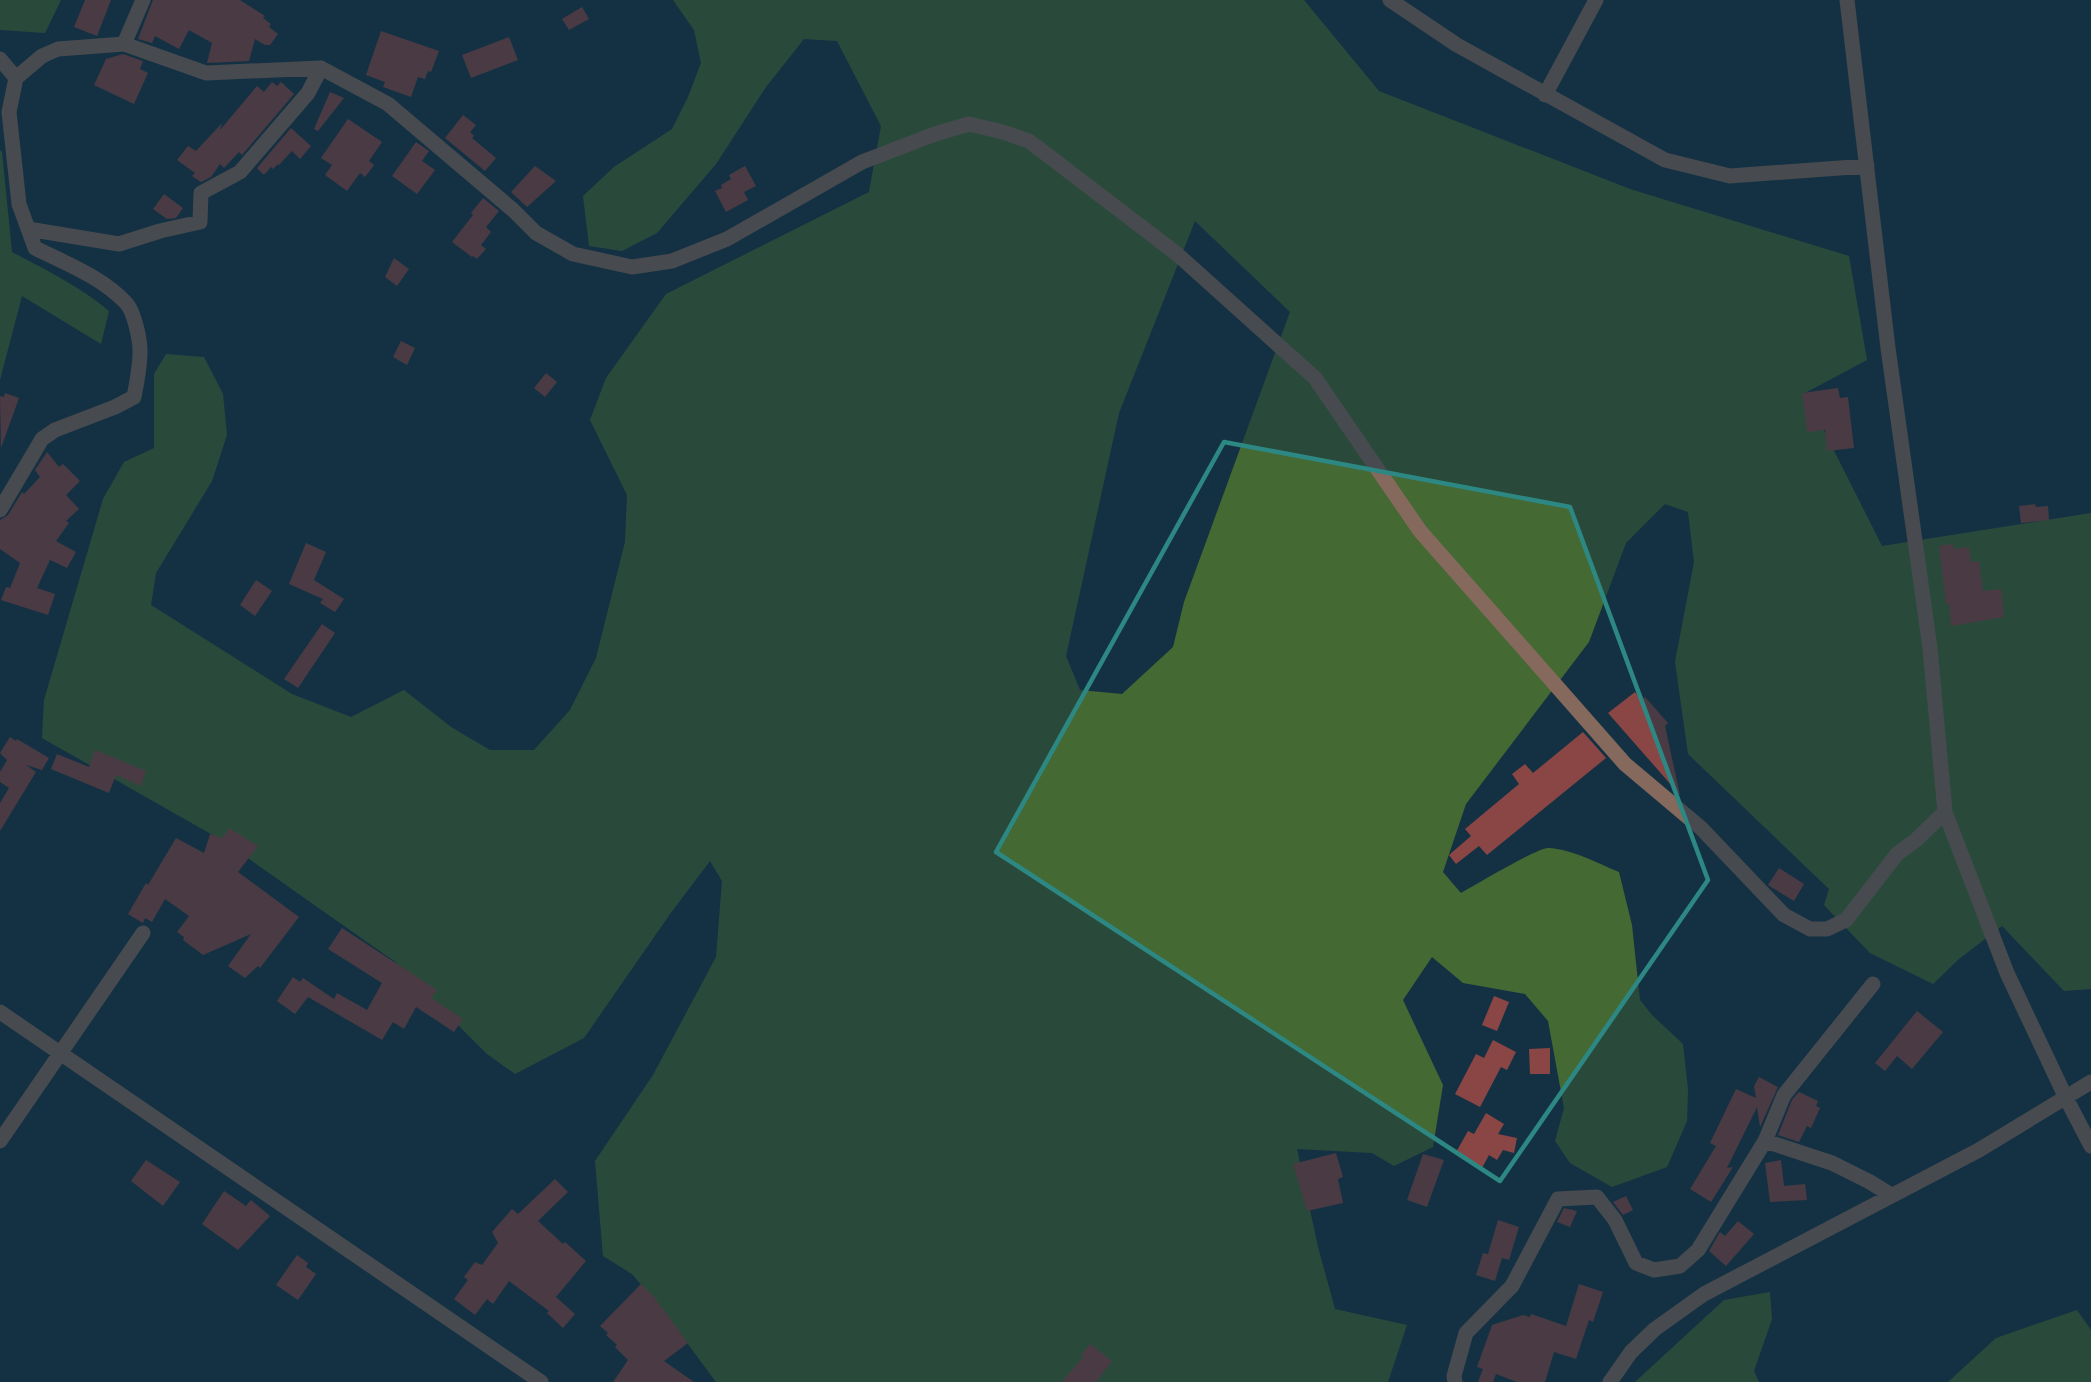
<svg xmlns="http://www.w3.org/2000/svg" width="2091" height="1382" viewBox="0 0 2091 1382" font-family="Ubuntu,sans-serif">
<style>
.forest{fill:#446932;fill-rule:evenodd}
.building{fill:#8a4644}
.lines{fill:none;stroke-linecap:round;stroke-linejoin:round}
.minor{stroke:#86695d;stroke-width:15}
.marked{fill:none;stroke:#2d8782;stroke-width:4.5;stroke-linejoin:round}
</style>
<rect width="100%" height="100%" fill="#143144"/>
<!-- forest -->
<path class="forest" d="M0,0H61L45,33L0,30Z
M673,0H1304L1379,91L1630,189L1849,256L1867,360L1805,393L1882,546L2091,513V989L2064,991L2002,926L1959,959L1933,984L1870,953L1824,905L1829,889L1688,754L1675,662L1694,562L1688,512L1665,504L1626,543L1589,642L1466,804L1443,872L1461,893C1475,885 1537,848 1548,848C1572,849 1597,863 1619,872L1632,925L1640,1000L1652,1015L1683,1044L1688,1089L1687,1121L1667,1167L1612,1187L1570,1163L1555,1141L1564,1108L1548,1021L1525,994L1463,983L1432,957L1403,1000L1443,1085L1433,1147L1394,1166L1372,1153L1297,1149L1318,1247L1335,1309L1407,1325L1388,1382H716L665,1313L632,1274L603,1256L595,1161L653,1075L716,957L722,881L710,861L670,914L584,1038L515,1074L487,1054L394,961L225,842L42,738L44,700L103,499L124,462L154,448V374L166,354L204,357L223,394L227,435L212,481L156,573L151,605L292,694L351,717L404,690L451,727L490,750H534L570,710L596,658L625,542L627,495L590,420L606,378L666,294L869,192L881,126L837,41L804,39L766,87L716,164L657,233L622,251L589,246L583,196L614,167L672,129L688,97L701,63L694,30ZM1195,221L1290,312L1184,602L1173,647L1122,694L1080,690L1066,656L1119,413Z
M0,150L2,152L12,252C46,270 79,286 109,311L101,344L22,296L0,380Z
M1770,1292L1772,1319L1754,1371L1759,1382H1635L1724,1300Z
M2077,1310L2091,1330V1382H1948L1996,1338Z"/>
<!-- building -->
<path class="building" d="M85,0H111L97,36L74,27Z
M153,0H240L265,16L263,18L271,24L269,27L278,34L270,45H265L255,39L249,61L207,63L212,43L189,30L179,49L155,36L152,43L138,39Z
M582,7L589,19L569,30L562,19Z
M381,31L439,51L431,72L428,71L425,79L418,77L411,97L383,87L385,82L366,75Z
M509,37L518,60L471,78L462,55Z
M123,54L143,61L140,69L148,73L134,104L94,85L106,59Z
M272,82L277,86L281,82L294,94L242,155L239,152L224,168L220,164L211,177L201,182L192,176L195,173L177,160L188,146L196,151L222,123L220,130L257,86L264,92Z
M330,92L344,98L318,131L314,129Z
M463,115L476,125L470,132L474,136L472,138L496,158L485,171L445,138Z
M348,119L382,142L369,161L374,165L365,177L360,173L347,191L325,175L332,165L321,158Z
M291,128L311,146L300,159L292,151L279,165L278,164L273,169L271,167L264,175L257,168Z
M416,142L429,151L422,161L435,170L417,194L392,176Z
M535,166L556,181L527,207L511,192Z
M745,166L756,186L744,192L748,200L726,212L715,191L722,188L721,185L731,179L729,175Z
M164,194L183,208L176,218L167,219L153,209Z
M483,198L499,211L486,227L491,232L481,245L486,249L477,259L473,256L472,257L452,242L473,215L471,213Z
M394,258L409,269L397,286L385,277Z
M401,341L415,348L407,365L393,357Z
M546,373L557,382L545,397L534,388Z
M1838,388L1840,398L1848,397L1854,448L1827,451L1825,430L1807,432L1802,393Z
M5,393L19,398L1,448L0,396L4,397Z
M47,452L59,467L63,464L80,481L66,495L79,509L66,521L69,523L56,541L76,552L67,568L50,560L37,588L55,594L48,615L1,600L6,587L10,588L20,563L0,549V520L8,515L22,492L24,494L40,477L35,470Z
M2035,504L2036,507L2048,506L2049,520L2021,523L2019,506Z
M306,543L326,552L314,580L344,599L335,612L320,603L323,599L289,584Z
M1953,544L1954,549L1969,547L1971,562L1979,561L1983,591L2001,589L2004,617L1951,626L1949,604H1946L1939,546Z
M256,580L272,591L255,616L240,605Z
M322,624L335,633L298,688L284,679Z
M1635,692L1641,700L1645,697L1668,723L1665,726L1680,795L1608,713Z
M1583,732L1606,758L1487,855L1479,846L1456,864L1449,855L1471,836L1465,829L1519,784L1512,774L1525,764L1533,773Z
M10,737L16,741L17,739L49,758L42,770L26,765L36,772L0,831V803L9,788L0,782V772L7,760L0,753Z
M95,750L146,771L141,786L116,775L109,793L51,769L57,754L89,767Z
M229,828L258,846L238,872L299,917L260,968L258,966L245,978L228,966L251,934L203,955L183,940L184,937L177,932L189,916L165,899L152,922L145,918L143,923L128,914L146,883L148,885L176,838L204,853L210,834L223,838Z
M1779,868L1804,884L1794,901L1768,885Z
M342,928L437,990L431,998L463,1019L454,1032L416,1007L404,1029L393,1022L382,1040L308,997L295,1014L277,1001L293,977L300,982L303,978L334,999L337,993L367,1010L382,983L328,949Z
M1494,996L1509,1002L1497,1031L1482,1025Z
M1917,1011L1943,1032L1912,1069L1897,1056L1885,1071L1875,1063Z
M1493,1040L1516,1052L1507,1070L1501,1067L1480,1107L1455,1094L1476,1054L1484,1058Z
M1550,1048V1074H1530L1529,1049Z
M1759,1077L1778,1087L1760,1127L1757,1107L1727,1168L1733,1167L1711,1202L1690,1189L1716,1146L1710,1143L1736,1089L1756,1098L1754,1086Z
M1799,1092L1818,1101L1816,1106L1820,1108L1811,1128L1807,1126L1799,1142L1778,1135L1792,1100Z
M1486,1113L1504,1124L1498,1134L1517,1138L1514,1153L1503,1150L1497,1160L1489,1155L1482,1168L1455,1154L1468,1131L1474,1134Z
M1336,1153L1343,1177L1338,1179L1343,1203L1307,1211L1293,1164Z
M1423,1154L1444,1160L1427,1207L1407,1200Z
M146,1160L180,1182L163,1206L131,1181Z
M1781,1160L1784,1186L1805,1184L1807,1200L1770,1202L1765,1163Z
M555,1179L568,1192L538,1221L563,1244L565,1242L586,1261L556,1297L575,1314L563,1328L547,1313L549,1311L509,1281L493,1304L487,1299L475,1315L454,1299L468,1280L464,1277L475,1262L482,1265L498,1243L492,1232L512,1209L518,1214Z
M224,1191L246,1206L251,1200L270,1216L238,1250L202,1224Z
M1626,1196L1633,1210L1623,1215L1613,1202Z
M1564,1208L1577,1211L1570,1227L1557,1222Z
M1498,1220L1519,1227L1509,1260L1502,1258L1495,1281L1476,1275L1483,1253L1488,1254Z
M1738,1221L1754,1234L1726,1266L1709,1251L1720,1232L1725,1236Z
M297,1255L308,1263L306,1267L316,1274L298,1300L276,1285Z
M641,1284L654,1297L688,1343L664,1361L694,1382H613L628,1360L615,1347L617,1345L606,1335L608,1333L600,1326Z
M1579,1284L1603,1292L1593,1322L1589,1320L1576,1359L1554,1352L1545,1382H1517L1496,1374L1493,1382H1478L1483,1369L1477,1367L1492,1325L1523,1315L1530,1317L1531,1314L1566,1326Z
M1090,1344L1112,1361L1096,1382H1062L1083,1357L1081,1355Z"/>
<g class="lines">
<!-- minor -->
<path class="minor" d="M1390,0L1457,45L1665,160L1730,176L1867,166
M1847,0L1888,348L1930,648L1945,812L2007,973L2066,1098L2091,1146
M124,44L143,0
M0,59L16,78
M1545,95L1596,0
M28,229L119,244L160,231L200,222L201,193L240,172L308,93L321,68
M0,510L42,439L55,430L115,407L134,397C137,382 140,366 140,351C140,339 134,311 126,303C102,277 65,263 35,248L19,204L9,112L16,78L42,56L58,49L124,44L206,73L321,68L388,104L513,210L536,233L573,254L632,267L672,261L727,239L862,162L935,134L969,124L1003,132L1029,141L1177,254L1315,378L1420,531L1625,764L1701,828L1784,915L1810,929H1827L1846,920L1897,854L1916,840L1945,812
M0,1012L541,1382
M0,1141L143,933
M1765,1141L1832,1163L1870,1182L1891,1195
M1455,1382L1454,1376L1466,1333L1512,1286L1558,1199L1597,1197L1615,1220L1636,1263L1654,1270L1680,1266L1698,1250L1765,1141L1784,1095L1873,984
M1610,1382L1631,1352L1655,1329L1704,1294L1979,1150L2091,1082"/>
</g>
<!-- marked area -->
<path d="M0 0H2091V1382H0ZM1224,442L1570,507L1708,880L1500,1181L996,852Z" fill="#143144" fill-opacity=".55" fill-rule="evenodd"/>
<path class="marked" d="M1224,442L1570,507L1708,880L1500,1181L996,852Z"/>
</svg>
